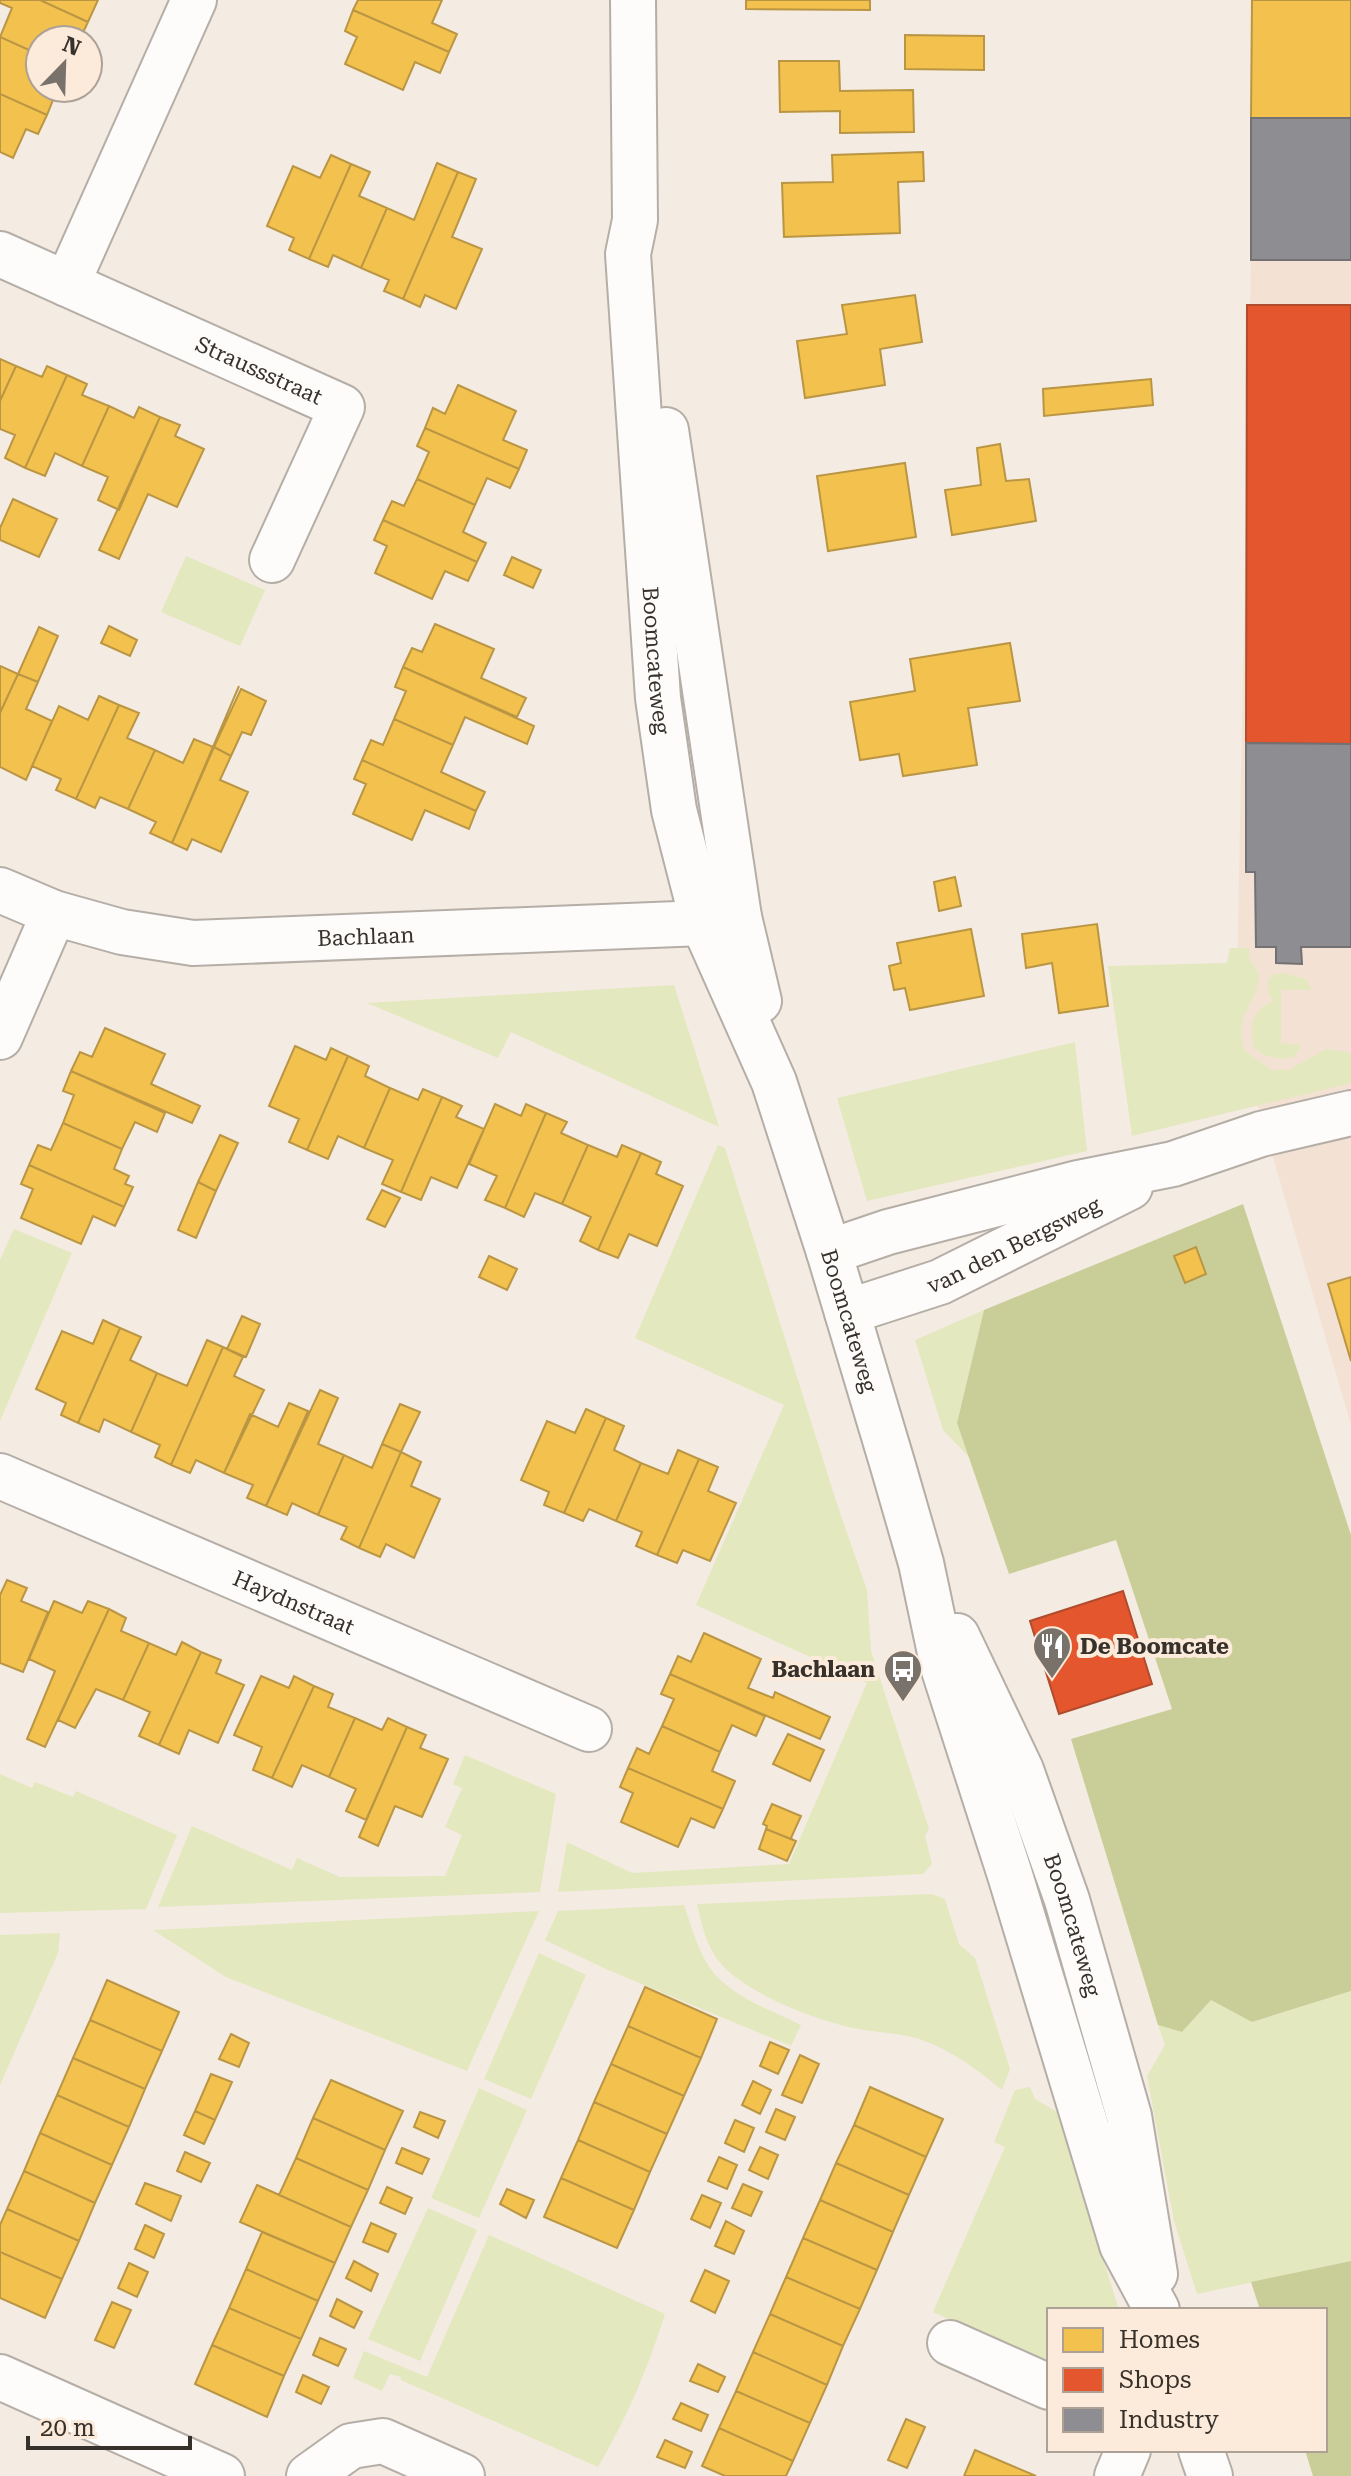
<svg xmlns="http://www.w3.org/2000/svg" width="1351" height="2476" viewBox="0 0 1351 2476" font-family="'Roboto Serif',serif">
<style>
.built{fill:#f3e2d3}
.green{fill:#e4e8bf}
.forest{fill:#c9ce99}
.homes{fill:#f2c14e;stroke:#ba9644;stroke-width:2}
.shops{fill:#e4572e;stroke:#b04c2d;stroke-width:2}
.industry{fill:#8d8d92;stroke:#737173;stroke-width:2}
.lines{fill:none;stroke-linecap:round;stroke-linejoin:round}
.street-casing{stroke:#b5aea7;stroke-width:48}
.secondary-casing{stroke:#b5aea7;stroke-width:48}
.street{stroke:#fdfcfb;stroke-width:44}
.secondary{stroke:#fdfcfb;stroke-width:44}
.labels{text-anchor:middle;stroke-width:8;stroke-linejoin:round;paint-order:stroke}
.street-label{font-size:22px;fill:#37312b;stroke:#fceada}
.poi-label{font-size:22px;font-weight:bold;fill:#37312b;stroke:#fceada;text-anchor:start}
</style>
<rect width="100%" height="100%" fill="#f4ebe2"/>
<!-- built -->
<path class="built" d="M1256,0H1351V1425L1236,1031Z"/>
<!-- green -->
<path class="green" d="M186,556L265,590L240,646L161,612Z
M1230,948H1249L1250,960L1259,973C1259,1005 1231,1015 1245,1051L1272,1070H1289L1326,1049L1351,1053V1083L1132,1136L1108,966L1227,963Z
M1284,973L1306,979L1312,990H1281V1043L1302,1045L1294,1057C1279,1060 1267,1058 1254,1048C1248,1026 1252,1011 1273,1001L1269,995L1268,980L1274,974Z
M674,985L719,1127L511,1032L498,1058L367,1003Z
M1075,1042L1087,1151L867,1201L837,1098Z
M718,1145L725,1148L837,1504L867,1590L871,1651L929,1829L925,1836L932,1864L923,1874L558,1892L567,1842L632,1873L789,1864L867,1683L696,1605L784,1405L635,1338Z
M14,1229L72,1253L0,1421V1260Z
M984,1310L957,1423L969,1457L943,1430L915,1340Z
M465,1755L556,1794L540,1892L158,1907L192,1826L292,1870L297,1858L340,1877L445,1876L462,1835L445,1827L462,1788L453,1784Z
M0,1774L32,1788L35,1782L73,1797L76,1791L177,1835L146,1909L0,1913Z
M931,1894L945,1899L959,1944L975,1958L1010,2069L1002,2090C978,2070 950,2049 919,2039C900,2033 879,2033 859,2029C819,2022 737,1991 715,1956C705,1940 701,1922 697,1904Z
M684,1905C690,1922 695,1941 704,1958C722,1994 767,2008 801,2025L791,2046L608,1970L545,1940L558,1911Z
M539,1911L467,2071L226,1977L153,1930Z
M60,1933L58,1953L0,2085V1935Z
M539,1953L586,1975L531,2099L484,2079Z
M1351,1991V2261L1197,2294L1174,2221L1147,2076L1165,2045L1158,2025L1182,2032L1211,2000L1252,2022Z
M1030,2087L1035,2099L1057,2112L1119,2310H1049V2363L933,2312L1005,2147L994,2142L1015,2090Z
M479,2088L527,2110L479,2218L431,2198Z
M428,2208L477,2230L420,2361L368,2339Z
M489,2235L665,2314C648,2368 627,2418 598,2467L401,2380V2377L390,2374L382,2391L353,2378L364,2351L427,2377Z"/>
<!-- forest -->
<path class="forest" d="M1243,1204L1351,1535V1991L1252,2022L1211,2000L1182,2032L1158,2025L1071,1739L1172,1709L1116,1540L1009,1574L957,1423L984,1310Z
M1351,2261V2476H1313L1305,2450H1325V2310H1260L1251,2282Z"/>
<!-- homes -->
<path class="homes" d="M0,0H40L88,22L80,39L69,34L66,40H40V55L0,37L12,8L0,3Z
M40,0H98L88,22Z
M358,0H442L432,23L457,34L449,52L353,10Z
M746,0H870V10L746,9Z
M1252,0H1351V118H1251Z
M353,10L449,52L440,73L415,62L403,90L345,64L357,37L345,31Z
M905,35L984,36V70L905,69Z
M0,37L40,55V88H46L45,90L55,95L47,115L0,94Z
M779,61H839L840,91L913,90L914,132L840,133V111L780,112Z
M0,94L47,115L38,134L26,129L13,158L0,152Z
M923,152L924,181L898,182L900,233L784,237L782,183L833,182L832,155Z
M331,155L351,164L309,259L289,250L294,238L267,226L293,166L320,178Z
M437,163L458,172L403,299L384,291L389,280L361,268L387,208L414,220Z
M351,164L370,172L359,196L387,208L361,268L333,255L328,267L309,259Z
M458,172L476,179L452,237L482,249L456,309L425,295L420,307L403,299Z
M915,295L922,342L880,349L885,385L805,398L797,341L847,334L842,305Z
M0,359L16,366L0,401Z
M16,366L42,377L47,366L67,375L25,468L5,458L15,435L0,429V401Z
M67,375L87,384L82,395L109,406L82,466L55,453L45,476L25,468Z
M1151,379L1153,405L1044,416L1043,389Z
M458,385L516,411L503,440L527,450L519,469L425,428L433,408L445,414Z
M109,406L134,418L139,407L160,417L119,510L98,500L108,477L82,466Z
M160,417L180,425L175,436L204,449L177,507L148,494L119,559L99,550Z
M425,428L519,469L510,488L487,478L475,505L417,479L429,452L417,446Z
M1000,444L1006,481L1029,479L1036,521L952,535L945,490L981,485L977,448Z
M905,463L916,537L828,551L817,476Z
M417,479L475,505L463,532L486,543L477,562L383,520L392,501L404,506Z
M13,499L57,519L39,557L0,540V528Z
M383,520L477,562L468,581L445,571L432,599L375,573L387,546L374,540Z
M512,557L541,570L533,588L504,575Z
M435,624L494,649L481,678L526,698L517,717L403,667L412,648L422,652Z
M109,626L137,640L130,656L101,643Z
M39,627L58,636L38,682L18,674Z
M1010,643L1020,701L968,708L977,765L903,776L899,754L860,760L850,702L915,691L910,659Z
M0,666L18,674L0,713Z
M403,667L534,726L527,744L465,717L453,745L394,719L406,691L395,687Z
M18,674L38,682L26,709L52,721L26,780L0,767V713Z
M239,686L172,843L150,833L156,822L128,809L155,750L183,763L194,739L213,747Z
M241,689L266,701L251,735L242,732L231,756L214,747Z
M99,696L119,705L76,799L56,790L61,779L32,766L59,706L88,720Z
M119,705L139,713L127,738L155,750L128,809L100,797L95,808L76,799Z
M394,719L453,745L441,772L485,792L476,811L362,760L371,740L383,745Z
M214,747L231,756L220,780L248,792L221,852L192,839L187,850L172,843Z
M362,760L476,811L469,829L425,810L412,840L353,814L366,784L354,779Z
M955,877L961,906L939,911L934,882Z
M1097,924L1108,1006L1059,1013L1052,963L1026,968L1022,934Z
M971,929L984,996L910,1010L905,988L894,990L889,966L901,963L897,943Z
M105,1028L165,1054L151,1084L200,1106L192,1123L71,1071L80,1052L92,1057Z
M295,1046L326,1060L331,1048L348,1056L307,1150L289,1142L299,1119L269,1106Z
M348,1056L369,1066L365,1076L390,1088L364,1148L338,1136L328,1159L307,1150Z
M71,1071L165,1113L157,1132L135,1122L122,1149L63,1123L74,1095L63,1091Z
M390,1088L418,1100L423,1089L442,1097L401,1192L382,1184L393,1160L364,1148Z
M442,1097L462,1106L456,1117L484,1129L457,1188L431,1177L421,1200L401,1192Z
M495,1104L521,1116L526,1104L546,1113L505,1208L485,1200L497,1176L469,1164Z
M546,1113L567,1122L561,1133L588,1145L562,1204L535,1193L524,1217L505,1208Z
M63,1123L122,1149L114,1169L129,1176L125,1184L133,1187L124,1207L29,1165L38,1145L51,1150Z
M220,1135L238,1143L216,1191L198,1182Z
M588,1145L617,1157L622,1145L641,1153L598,1250L580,1241L591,1217L562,1204Z
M641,1153L661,1162L656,1174L683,1186L657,1246L629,1234L618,1258L598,1250Z
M29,1165L124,1207L115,1226L93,1216L81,1244L21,1218L33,1189L21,1184Z
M198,1182L216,1191L196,1238L178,1230Z
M382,1190L400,1198L385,1227L367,1219Z
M1196,1247L1206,1274L1185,1283L1174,1256Z
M489,1256L517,1269L507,1290L479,1277Z
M1351,1277V1361L1328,1284Z
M242,1316L260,1324L246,1357L227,1349Z
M103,1320L120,1328L78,1423L61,1415L66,1403L36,1389L62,1331L93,1344Z
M120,1328L141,1337L130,1360L157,1373L131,1432L104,1419L99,1432L78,1423Z
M207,1340L223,1347L171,1465L155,1457L160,1445L131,1432L157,1373L187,1386Z
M223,1347L243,1357L234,1376L264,1390L224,1473L196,1460L190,1473L171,1465Z
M320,1390L338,1398L318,1444L344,1455L318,1515L292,1503L287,1515L266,1506Z
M289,1403L308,1411L266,1506L247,1498L253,1485L224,1473L250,1414L278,1427Z
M400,1404L420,1412L401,1452L382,1444Z
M586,1409L606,1418L564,1513L544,1505L549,1492L521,1480L547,1421L575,1433Z
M606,1418L624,1426L614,1450L641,1463L616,1521L589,1509L583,1521L564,1513Z
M382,1444L401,1452L359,1548L341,1539L347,1527L318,1515L344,1455L372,1468Z
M678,1450L699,1459L657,1555L636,1546L642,1532L616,1521L641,1463L668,1474Z
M401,1452L421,1462L411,1486L440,1499L414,1558L386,1544L380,1557L359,1548Z
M699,1459L718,1467L708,1491L736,1503L710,1561L683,1550L677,1563L657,1555Z
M7,1580L27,1588L21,1601L48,1612L23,1672L0,1663V1595Z
M54,1601L82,1613L88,1601L109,1609L45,1747L27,1739L55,1671L29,1659Z
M109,1609L126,1618L121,1631L149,1643L123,1700L96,1689L75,1728L58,1720Z
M704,1633L761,1659L748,1688L773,1698L775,1692L830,1717L820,1739L670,1674L678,1656L691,1662Z
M182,1642L201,1652L159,1745L139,1736L150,1712L123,1700L149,1643L176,1655Z
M201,1652L221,1660L216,1673L244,1685L218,1743L189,1730L179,1754L159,1745Z
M670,1674L765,1716L756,1736L732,1725L720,1752L662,1726L674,1699L661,1694Z
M261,1676L289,1688L294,1676L314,1686L272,1778L253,1770L262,1747L234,1735Z
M314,1686L333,1694L328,1707L355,1718L329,1777L302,1765L292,1787L272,1778Z
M355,1718L382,1730L388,1718L407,1727L366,1820L346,1811L356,1789L329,1777Z
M662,1726L720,1752L712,1771L735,1781L723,1809L628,1768L637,1748L649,1754Z
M407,1727L426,1735L420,1748L448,1759L422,1817L395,1806L378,1846L359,1837Z
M788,1734L824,1750L810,1781L773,1764Z
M628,1768L723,1809L714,1828L691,1818L678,1847L621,1822L633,1793L620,1787Z
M772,1804L801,1816L791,1838L793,1840L766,1829L767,1826L763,1824Z
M766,1829L796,1841L787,1861L759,1849Z
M107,1980L179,2012L162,2051L90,2020Z
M645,1987L717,2019L701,2058L628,2026Z
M90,2020L162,2051L145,2089L73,2058Z
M628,2026L701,2058L684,2096L611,2064Z
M231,2034L249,2043L239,2067L219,2059Z
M770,2042L789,2050L778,2074L760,2066Z
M800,2055L819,2064L802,2103L782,2095Z
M73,2058L145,2089L129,2127L57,2095Z
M611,2064L684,2096L667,2134L594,2102Z
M211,2074L232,2082L215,2120L195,2111Z
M331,2080L403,2111L385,2150L313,2118Z
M753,2081L771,2090L760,2114L742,2105Z
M870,2087L943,2119L926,2157L854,2125Z
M57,2095L129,2127L112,2165L40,2133Z
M594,2102L667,2134L650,2172L578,2140Z
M776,2109L795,2117L785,2140L766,2132Z
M195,2111L215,2120L204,2144L184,2135Z
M420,2112L445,2121L438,2138L414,2127Z
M313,2118L385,2150L368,2190L296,2158Z
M735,2120L754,2128L744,2152L725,2143Z
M854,2125L926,2157L909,2195L836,2163Z
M40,2133L112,2165L95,2203L24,2171Z
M578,2140L650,2172L634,2210L561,2178Z
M760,2147L778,2155L768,2179L749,2170Z
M402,2148L429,2159L422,2174L396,2163Z
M185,2152L210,2163L201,2182L177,2171Z
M719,2157L737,2165L727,2189L708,2181Z
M296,2158L368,2190L351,2227L279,2195Z
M836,2163L909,2195L893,2232L820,2200Z
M24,2171L95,2203L79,2241L7,2209Z
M561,2178L634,2210L617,2248L544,2217Z
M145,2183L181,2196L171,2221L136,2204Z
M743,2184L762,2192L751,2216L732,2208Z
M257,2185L351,2227L335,2263L240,2222Z
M387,2187L412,2198L405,2214L380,2203Z
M507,2189L534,2200L526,2218L500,2204Z
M702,2195L721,2203L710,2228L691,2219Z
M820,2200L893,2232L877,2270L803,2238Z
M7,2209L79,2241L62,2279L0,2252V2225Z
M726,2221L744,2231L734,2254L715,2246Z
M371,2223L396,2234L388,2252L363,2242Z
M145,2225L164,2234L154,2258L135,2249Z
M262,2232L335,2263L318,2301L246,2269Z
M803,2238L877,2270L860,2309L786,2277Z
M0,2252L62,2279L45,2318L0,2298Z
M354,2261L378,2274L371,2291L346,2278Z
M129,2263L148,2272L137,2297L118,2288Z
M246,2269L318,2301L301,2339L229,2308Z
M705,2270L729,2281L715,2313L691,2301Z
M786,2277L860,2309L843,2346L770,2314Z
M337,2299L362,2312L354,2328L330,2316Z
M112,2302L131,2310L114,2348L95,2340Z
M229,2308L301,2339L284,2376L212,2345Z
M770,2314L843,2346L827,2385L753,2352Z
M320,2338L346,2349L338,2366L313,2355Z
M212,2345L284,2376L267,2417L195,2384Z
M753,2352L827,2385L810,2423L736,2391Z
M698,2364L725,2377L718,2392L690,2381Z
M303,2375L329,2387L321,2404L296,2392Z
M736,2391L810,2423L793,2461L719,2428Z
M681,2403L708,2415L701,2431L673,2419Z
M906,2419L925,2427L907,2468L888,2460Z
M719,2428L793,2461L786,2476H725L702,2466Z
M665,2440L692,2452L685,2468L657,2457Z
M975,2450L1036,2476H964Z"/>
<!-- shops -->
<path class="shops" d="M1247,305H1351V744L1246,743Z
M1123,1591L1152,1684L1059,1714L1030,1621Z"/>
<!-- industry -->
<path class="industry" d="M1251,118H1351V260H1251Z
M1246,743L1351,744V947H1301L1302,964L1276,963V947H1256L1255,872H1246Z"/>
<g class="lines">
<!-- street casing -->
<g class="street-casing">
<g id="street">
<path id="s1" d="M0,254L342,407L272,560"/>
<path d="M67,284L194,0"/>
<path id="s2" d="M0,890L54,913L122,932L193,943L703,923L739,917"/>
<path d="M0,1037L54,913"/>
<path d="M829,1252L888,1232L1078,1183L1173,1164L1261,1134L1351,1113"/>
<path id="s3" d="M847,1312L940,1282L1130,1187"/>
<path id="s4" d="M0,1476L589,1729"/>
<path d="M950,2343L1049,2387"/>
<path d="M0,2377L222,2476"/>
<path d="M309,2476L351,2446L383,2441L462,2476"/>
<path d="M1117,2476L1128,2450"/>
</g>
</g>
<!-- secondary casing -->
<g class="secondary-casing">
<g id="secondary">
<path id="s5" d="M633,0L635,220L628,254L658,698L674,810L703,923L774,1082L829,1252L893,1466L921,1563L943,1667L1010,1875L1122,2245L1157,2310"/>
<path d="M666,430L739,917L759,1001"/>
<path id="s6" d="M957,1636L1021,1770L1067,1900L1129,2116L1155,2274"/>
<path d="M1201,2450L1210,2476"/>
</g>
</g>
<!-- street -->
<use href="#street" class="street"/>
<!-- secondary -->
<use href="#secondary" class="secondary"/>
</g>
<!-- icons -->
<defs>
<g id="restaurant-pin" transform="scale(2)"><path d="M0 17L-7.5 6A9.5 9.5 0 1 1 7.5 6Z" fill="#79726b" stroke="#fceada"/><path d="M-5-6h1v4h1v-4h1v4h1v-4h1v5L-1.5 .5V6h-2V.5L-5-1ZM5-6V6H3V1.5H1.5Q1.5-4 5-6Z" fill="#fff"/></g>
<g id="bus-pin" transform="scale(2)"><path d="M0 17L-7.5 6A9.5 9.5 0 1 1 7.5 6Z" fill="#79726b" stroke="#fceada"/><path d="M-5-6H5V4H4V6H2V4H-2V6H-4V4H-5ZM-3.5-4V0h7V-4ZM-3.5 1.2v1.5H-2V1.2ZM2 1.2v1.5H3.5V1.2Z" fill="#fff"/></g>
</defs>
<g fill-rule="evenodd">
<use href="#restaurant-pin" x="1052" y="1646"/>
<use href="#bus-pin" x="903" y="1669"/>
</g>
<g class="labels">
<!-- street labels -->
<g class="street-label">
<text dy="8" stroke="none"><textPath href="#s1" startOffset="284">Straussstraat</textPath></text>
<text dy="8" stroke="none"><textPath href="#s5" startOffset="662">Boomcateweg</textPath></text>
<text dy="8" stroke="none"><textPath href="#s2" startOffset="374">Bachlaan</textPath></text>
<text dy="8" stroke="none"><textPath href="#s3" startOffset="180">van den Bergsweg</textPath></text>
<text dy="8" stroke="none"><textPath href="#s5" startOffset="1354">Boomcateweg</textPath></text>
<text dy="8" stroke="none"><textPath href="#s4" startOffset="320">Haydnstraat</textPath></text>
<text dy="8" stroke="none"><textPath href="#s6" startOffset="312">Boomcateweg</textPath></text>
</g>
<!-- poi labels -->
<g class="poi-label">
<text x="1080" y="1654">De Boomcate</text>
<text x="875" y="1677" text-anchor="end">Bachlaan</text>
</g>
</g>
<!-- legend -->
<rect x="1047" y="2308" width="280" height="144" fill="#fceada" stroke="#ada094" stroke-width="2"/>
<rect x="1063" y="2328" width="40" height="24" fill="#f2c14e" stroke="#ada094" stroke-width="2"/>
<text x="1119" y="2348" font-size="24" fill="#37312b">Homes</text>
<rect x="1063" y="2368" width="40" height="24" fill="#e4572e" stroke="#ada094" stroke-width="2"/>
<text x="1119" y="2388" font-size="24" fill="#37312b">Shops</text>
<rect x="1063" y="2408" width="40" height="24" fill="#8d8d92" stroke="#ada094" stroke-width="2"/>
<text x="1119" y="2428" font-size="24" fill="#37312b">Industry</text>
<!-- north arrow -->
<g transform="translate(64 64) rotate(23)"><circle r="38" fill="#fceada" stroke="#ada094" stroke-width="2"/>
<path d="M0-6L14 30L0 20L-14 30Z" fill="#79726b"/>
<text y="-12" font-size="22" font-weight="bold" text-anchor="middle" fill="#37312b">N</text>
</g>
<!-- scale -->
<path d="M28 2436v12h162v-12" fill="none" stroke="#37312b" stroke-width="4"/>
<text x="40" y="2436" font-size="24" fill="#37312b" stroke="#fceada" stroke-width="6" paint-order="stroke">20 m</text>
</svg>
